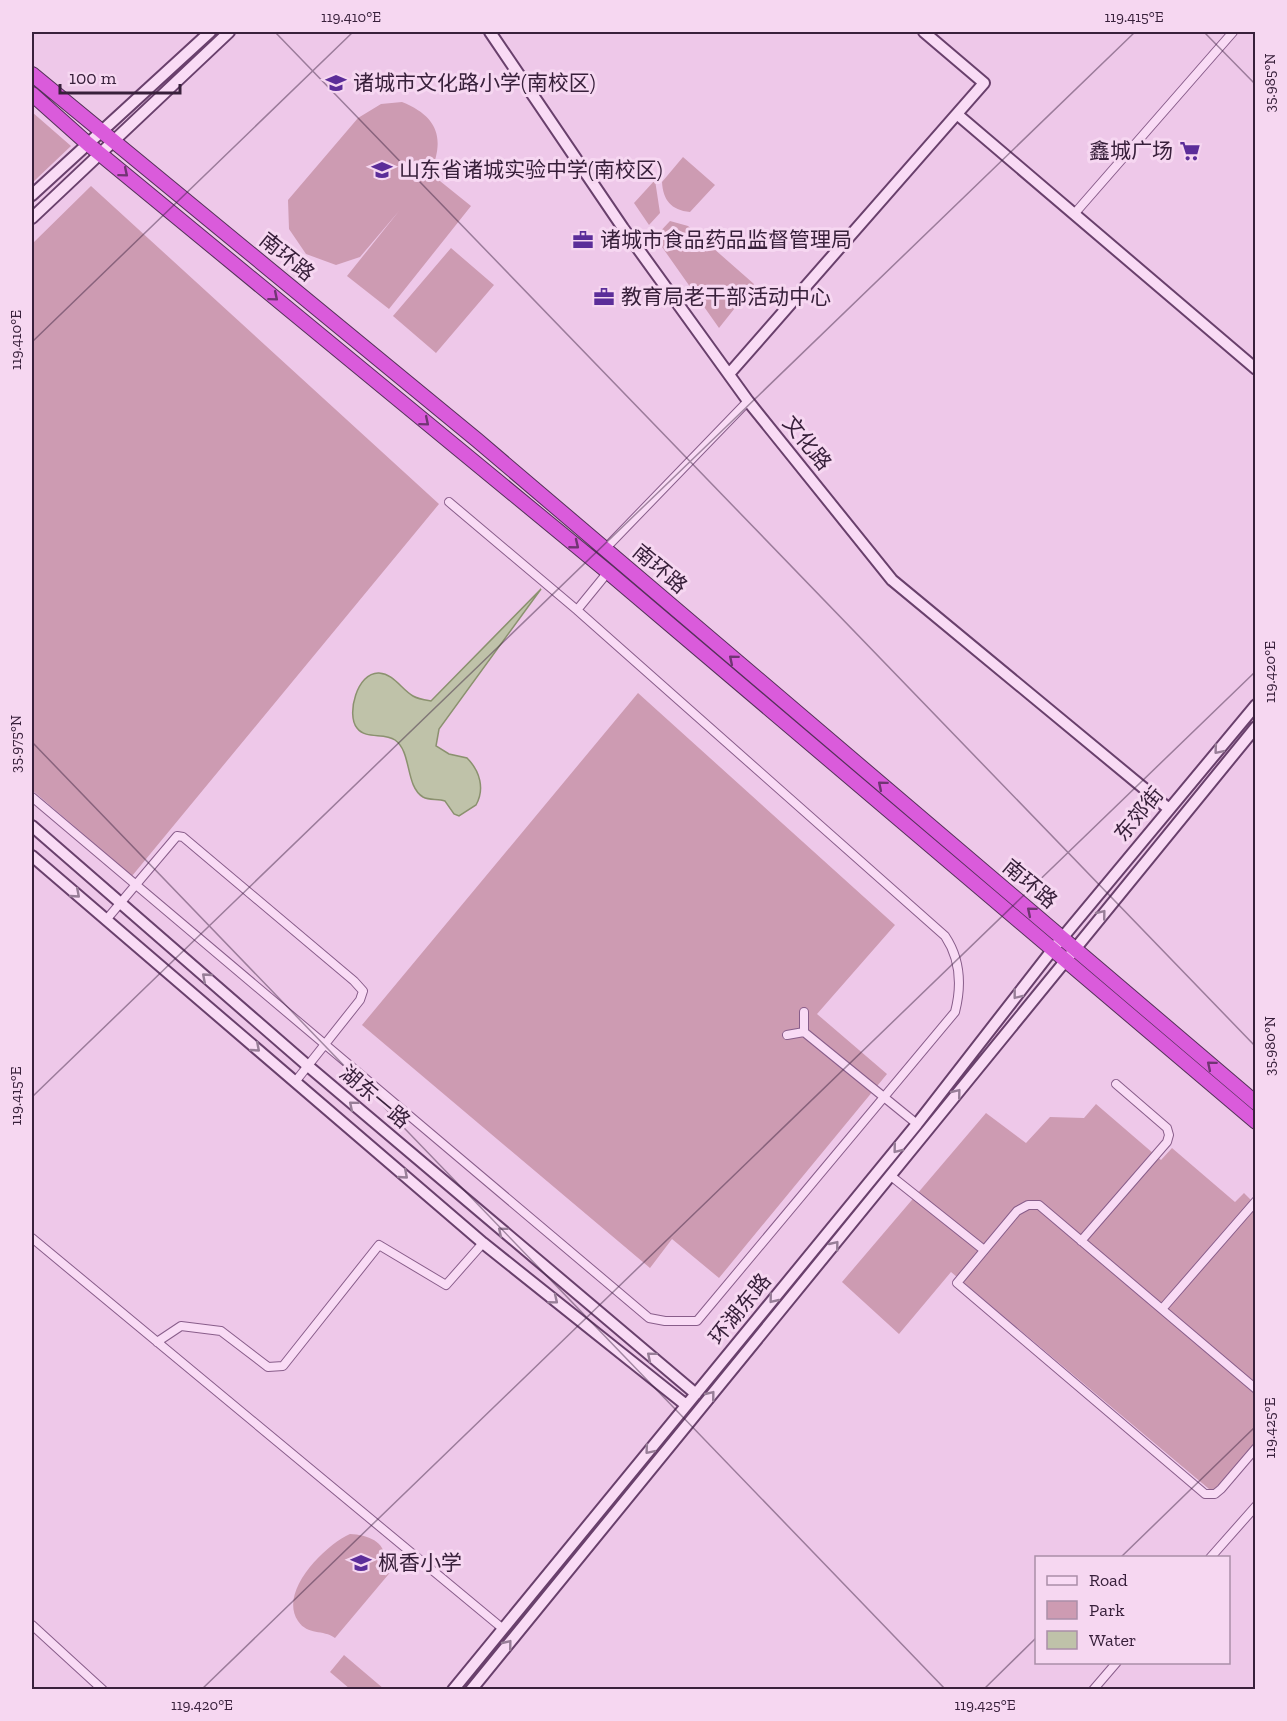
<svg xmlns="http://www.w3.org/2000/svg" width="1287" height="1721" viewBox="0 0 1287 1721" font-family="'Zilla Slab','Noto Sans SC',serif">
<style>
.green{fill:#cd9bb2}
.water{fill:#bfc2a9;stroke:#8b916f;stroke-width:1.5}
.lines{fill:none;stroke-linecap:round;stroke-linejoin:round}
.street-casing{stroke:#885d8a;stroke-width:10}
.secondary-casing{stroke:#69406c;stroke-width:14}
.highway-casing{stroke:#543158;stroke-width:16}
.street{stroke:#f9dbf5;stroke-width:8}
.secondary{stroke:#f9dbf5;stroke-width:10}
.highway{stroke:#da5bdb;stroke-width:14}
.oneway{stroke:#713573}
.oneway2{stroke:#987e98}
.ticks{fill:none;stroke:#38203b;stroke-width:1.5;stroke-opacity:0.45}
.labels{text-anchor:middle;stroke-width:6;stroke-linejoin:round;paint-order:stroke}
.poi-label{font-size:21px;fill:#38203b;stroke:#f6d7f1;text-anchor:start}
.street-label{font-size:21px;fill:#38203b;stroke:#f6d7f1}
.neatline{fill:none;stroke:#38203b;stroke-width:2}
.ticks-label{font-size:15px;text-anchor:middle;fill:#38203b}
</style>
<rect width="100%" height="100%" fill="#eec8e9"/>
<!-- green -->
<path class="green" d="M402,102C437,116 446,138 430,173L471,206L389,309L347,276L399,211L360,257L336,265L306,254L289,229L288,200L358,118L381,104Z
M32,112L71,146L32,183Z
M683,157L715,185L690,212C671,210 663,200 662,182Z
M655,180L660,213L649,225L634,203Z
M91,186L439,504L132,876L32,790V244Z
M670,221L688,226L754,284L719,328L655,237Z
M451,248L494,285L436,353L393,316Z
M638,693L895,925L817,1014L887,1074L719,1278L672,1239L650,1268L362,1025Z
M1096,1104L1161,1160L1172,1148L1235,1202L1244,1193L1255,1204V1446L1215,1494L951,1272L899,1334L842,1282L986,1113L1026,1143L1050,1117L1084,1118Z
M350,1534C369,1535 387,1542 385,1563L393,1569L335,1638C323,1629 308,1636 298,1621C278,1592 325,1545 350,1534Z
M344,1655L384,1689H350L330,1672Z"/>
<!-- water -->
<path class="water" d="M541,589L439,729L436,746L449,754L467,758C480,771 485,789 476,805L459,816L454,814L445,801C438,798 430,801 423,797C405,786 412,752 395,740C384,732 366,740 357,728C346,715 357,672 379,673C394,674 401,689 413,696C418,699 425,700 431,701Z"/>
<g class="lines">
<!-- street casing -->
<g class="street-casing">
<path id="street" d="M1075,213L1233,32
M604,550L748,401
M577,610L608,572
M32,797L649,1318L665,1321H697L955,1012C962,985 961,960 945,936L577,610L449,502
M106,920L177,836L183,837L354,981L363,991L360,1000L295,1082
M804,1012V1032L917,1124
M787,1035L804,1032
M891,1176L984,1250
M32,1238L502,1628
M1081,1241L1167,1142L1169,1135L1167,1128L1116,1084
M1162,1309L1256,1201
M157,1342L181,1326L221,1331L268,1367L283,1366L379,1245L446,1285L483,1243
M1256,1389L1039,1205H1028L1017,1211L957,1283L1205,1494H1215L1221,1489L1256,1448
M1210,1558L1256,1506
M32,1625L103,1690
M1093,1690L1117,1662"/>
</g>
<!-- secondary casing -->
<g class="secondary-casing">
<path id="secondary" d="M490,32L623,228L748,401L892,580L1169,809
M958,115L1256,369
M32,195L210,32
M32,218L229,32
M729,374L984,83L924,32
M32,826L308,1066L696,1394
M32,856L483,1243L686,1405
M453,1690L917,1124L1053,949L1256,705
M471,1690L1256,727"/>
</g>
<!-- highway casing -->
<g class="highway-casing">
<path id="highway" d="M32,74L477,440L1256,1103
M32,94L88,144L608,572L1256,1122"/>
</g>
<!-- street -->
<use href="#street" class="street"/>
<!-- secondary -->
<use href="#secondary" class="secondary"/>
<!-- highway -->
<use href="#highway" class="highway"/>
</g>
<!-- one-way arrows -->
<defs><path id="oneway-chevron" d="M-2-3.5L2.5 0L-2 3.5" fill="none" stroke-width="1.6" stroke-linecap="round" stroke-linejoin="round" transform="scale(1.5)"/></defs>
<g class="oneway">
<use href="#oneway-chevron" transform="translate(124 173) rotate(40)"/>
<use href="#oneway-chevron" transform="translate(274 297) rotate(40)"/>
<use href="#oneway-chevron" transform="translate(425 422) rotate(40)"/>
<use href="#oneway-chevron" transform="translate(575 545) rotate(39)"/>
<use href="#oneway-chevron" transform="translate(733 659) rotate(-140)"/>
<use href="#oneway-chevron" transform="translate(882 785) rotate(-140)"/>
<use href="#oneway-chevron" transform="translate(1031 911) rotate(-140)"/>
<use href="#oneway-chevron" transform="translate(1211 1065) rotate(-140)"/>
</g>
<g class="oneway2">
<use href="#oneway-chevron" transform="translate(1218 750) rotate(130)"/>
<use href="#oneway-chevron" transform="translate(76 894) rotate(41)"/>
<use href="#oneway-chevron" transform="translate(1102 914) rotate(-51)"/>
<use href="#oneway-chevron" transform="translate(206 977) rotate(-139)"/>
<use href="#oneway-chevron" transform="translate(1017 995) rotate(128)"/>
<use href="#oneway-chevron" transform="translate(256 1048) rotate(41)"/>
<use href="#oneway-chevron" transform="translate(957 1093) rotate(-51)"/>
<use href="#oneway-chevron" transform="translate(353 1105) rotate(-140)"/>
<use href="#oneway-chevron" transform="translate(897 1149) rotate(129)"/>
<use href="#oneway-chevron" transform="translate(404 1175) rotate(41)"/>
<use href="#oneway-chevron" transform="translate(502 1231) rotate(-140)"/>
<use href="#oneway-chevron" transform="translate(835 1245) rotate(-51)"/>
<use href="#oneway-chevron" transform="translate(773 1299) rotate(129)"/>
<use href="#oneway-chevron" transform="translate(554 1300) rotate(39)"/>
<use href="#oneway-chevron" transform="translate(651 1356) rotate(-140)"/>
<use href="#oneway-chevron" transform="translate(711 1395) rotate(-51)"/>
<use href="#oneway-chevron" transform="translate(649 1450) rotate(130)"/>
<use href="#oneway-chevron" transform="translate(508 1644) rotate(-51)"/>
</g>
<!-- ticks -->
<path class="ticks" d="M275,32L1256,1047M1204,32L1256,85M32,342L353,32M32,742L946,1690M32,1097L1135,32M1120,1558L1256,1426M201,1690L1256,671M983,1690L1036,1638"/>
<!-- icons -->
<defs>
<g id="school-bare" transform="scale(1.62)"><path d="M0-5L7-2L0 1L-7-2ZM-4 1L0 2.5L4 1V4Q0 6-4 4Z" fill="#5b2d99" stroke="#f6d7f1" stroke-width="2.5" paint-order="stroke"/></g>
<g id="supermarket-bare" transform="scale(1.62)"><path d="M-6-5.5h2.5l.6 2H6L4.5 2H-2.5L-4.4-4H-6ZM-1.5 3.2a1.3 1.3 0 1 0 .1 0ZM3 3.2a1.3 1.3 0 1 0 .1 0Z" fill="#5b2d99" stroke="#f6d7f1" stroke-width="2.5" paint-order="stroke"/></g>
<g id="office-bare" transform="scale(1.62)"><path d="M-6-3h4V-5.5h4V-3h4V5H-6ZM-1-4.5V-3h2v-1.5ZM-6 0V1H6V0Z" fill="#5b2d99" stroke="#f6d7f1" stroke-width="2.5" paint-order="stroke"/></g>
</defs>
<g fill-rule="evenodd">
<use href="#school-bare" x="336" y="83"/>
<use href="#supermarket-bare" x="1190" y="151"/>
<use href="#school-bare" x="382" y="170"/>
<use href="#office-bare" x="583" y="240"/>
<use href="#office-bare" x="604" y="297"/>
<use href="#school-bare" x="361" y="1563"/>
</g>
<g class="labels">
<!-- poi labels -->
<g class="poi-label">
<text x="353" y="90">诸城市文化路小学(南校区)</text>
<text x="1173" y="158" text-anchor="end">鑫城广场</text>
<text x="399" y="177">山东省诸城实验中学(南校区)</text>
<text x="600" y="247">诸城市食品药品监督管理局</text>
<text x="621" y="304">教育局老干部活动中心</text>
<text x="378" y="1570">枫香小学</text>
</g>
<!-- street labels -->
<g class="street-label">
<text transform="translate(287 257) rotate(39)" y="7">南环路</text>
<text transform="translate(807 443) rotate(51)" y="7">文化路</text>
<text transform="translate(660 569) rotate(40)" y="7">南环路</text>
<text transform="translate(1139 814) rotate(-50)" y="7">东郊街</text>
<text transform="translate(1030 884) rotate(40)" y="7">南环路</text>
<text transform="translate(375 1097) rotate(40)" y="7">湖东一路</text>
<text transform="translate(740 1309) rotate(-51)" y="7">环湖东路</text>
</g>
</g>
<!-- border -->
<rect width="1287" height="1721" fill="none" stroke="#f6d7f1" stroke-width="66"/>
<!-- legend -->
<rect x="1035" y="1556" width="195" height="108" fill="#f6d7f1" stroke="#aa8ea8" stroke-width="1.5"/>
<rect x="1047" y="1576" width="30" height="9" fill="#f9dbf5" stroke="#aa8ea8" stroke-width="1.5"/>
<text x="1089" y="1586" font-size="18" fill="#38203b">Road</text>
<rect x="1047" y="1601" width="30" height="18" fill="#cd9bb2" stroke="#aa8ea8" stroke-width="1.5"/>
<text x="1089" y="1616" font-size="18" fill="#38203b">Park</text>
<rect x="1047" y="1631" width="30" height="18" fill="#bfc2a9" stroke="#aa8ea8" stroke-width="1.5"/>
<text x="1089" y="1646" font-size="18" fill="#38203b">Water</text>
<!-- scale -->
<path d="M60 84v9h120v-9" fill="none" stroke="#38203b" stroke-width="3"/>
<text x="69" y="84" font-size="18" fill="#38203b" stroke="#f6d7f1" stroke-width="4.5" paint-order="stroke">100 m</text>
<rect x="33" y="33" width="1221" height="1655" class="neatline"/>
<g class="ticks-label">
<text x="351" y="22">119.410°E</text>
<text x="1134" y="22">119.415°E</text>
<text transform="translate(1270 83) rotate(-90)" y="5">35.985°N</text>
<text transform="translate(16 340) rotate(-90)" y="5">119.410°E</text>
<text transform="translate(1270 672) rotate(-90)" y="5">119.420°E</text>
<text transform="translate(16 744) rotate(-90)" y="5">35.975°N</text>
<text transform="translate(1270 1046) rotate(-90)" y="5">35.980°N</text>
<text transform="translate(16 1096) rotate(-90)" y="5">119.415°E</text>
<text transform="translate(1270 1428) rotate(-90)" y="5">119.425°E</text>
<text x="202" y="1710">119.420°E</text>
<text x="985" y="1710">119.425°E</text>
</g>
</svg>
